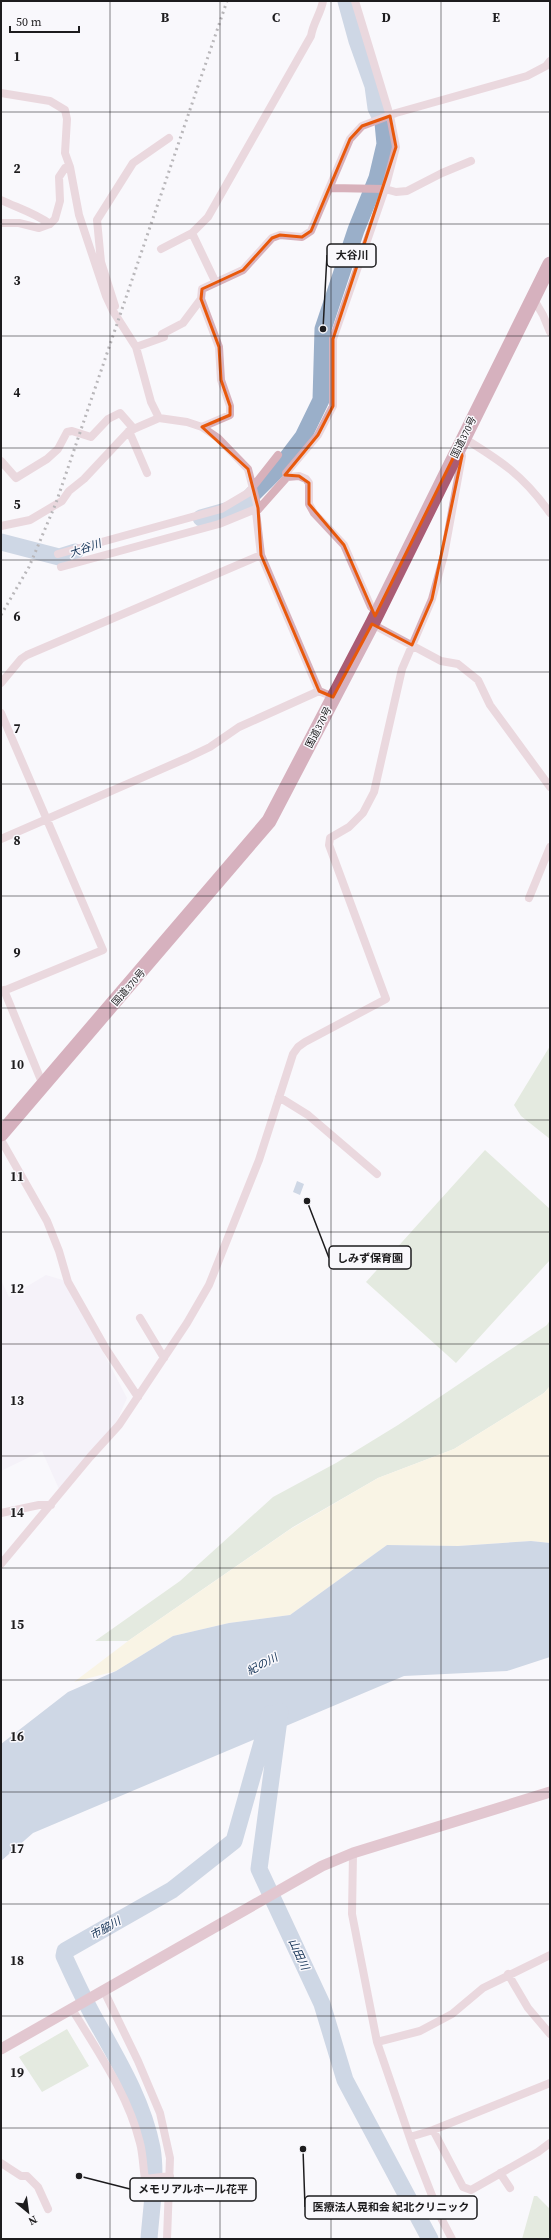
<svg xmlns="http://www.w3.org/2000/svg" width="551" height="2240" viewBox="0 0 551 2240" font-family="'Source Serif 4','Noto Sans JP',serif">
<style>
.built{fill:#efebf7}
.green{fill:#c9dabe}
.sand{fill:#f9efca}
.water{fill:#9aafc9}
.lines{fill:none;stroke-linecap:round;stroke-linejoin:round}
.river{stroke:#9aafc9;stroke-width:17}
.street{stroke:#d8b1bb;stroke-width:8}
.secondary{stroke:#c58d9c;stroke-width:11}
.highway{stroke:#aa5c74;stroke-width:15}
.rail{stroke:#6a696c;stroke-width:3;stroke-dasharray:2 4;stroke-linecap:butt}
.marked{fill:none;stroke:#e8590c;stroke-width:3;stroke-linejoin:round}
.grid{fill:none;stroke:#1d1c1e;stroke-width:1;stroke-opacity:0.55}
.labels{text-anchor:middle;stroke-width:3;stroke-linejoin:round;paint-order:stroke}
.street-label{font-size:10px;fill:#1d1c1e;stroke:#f9f8fc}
.water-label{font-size:11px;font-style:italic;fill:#0e2d51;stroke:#f9f8fc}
.grid-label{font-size:13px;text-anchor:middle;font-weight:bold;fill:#1d1c1e;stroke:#f9f8fc;stroke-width:3;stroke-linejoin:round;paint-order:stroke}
.leader{fill:none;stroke:#1d1c1e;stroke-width:1.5}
.callout-dot{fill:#1d1c1e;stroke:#f9f8fc;stroke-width:1.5}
.callout{fill:#f9f8fc;stroke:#1d1c1e;stroke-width:1.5}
.callout-label{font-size:11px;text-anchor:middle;font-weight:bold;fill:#1d1c1e}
</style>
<rect width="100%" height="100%" fill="#f9f8fc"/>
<!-- built -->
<path class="built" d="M46,1275L66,1281L127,1398L116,1423L59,1489L42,1451L1,1471V1280L9,1297Z"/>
<!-- green -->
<path class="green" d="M550,1046V1139L521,1116L514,1105Z
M485,1150L550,1209V1260L456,1363L366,1282Z
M550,1320V1386L544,1393L454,1449L378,1478L293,1527L128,1641H95L180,1581L273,1497L336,1463L398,1425L547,1325Z
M67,2029L89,2066L42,2092L19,2057Z
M534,2196H537L550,2209V2239H522Z"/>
<!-- sand -->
<path class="sand" d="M550,1386V1543L531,1541L458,1546L387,1545L290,1615L229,1623L173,1636L116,1671L74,1682L128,1641L289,1530L378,1478L454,1449L544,1393Z"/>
<!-- water -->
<path class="water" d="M297,1181L304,1184L300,1195L293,1192Z
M531,1541L550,1543V1657L507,1671L404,1676L33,1833L1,1861V1744L68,1692L116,1671L173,1636L229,1623L290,1615L387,1545L458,1546Z"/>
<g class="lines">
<!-- river -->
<path class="river" d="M201,518L240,507L281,466L303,437L321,400L323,329L356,230L377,178L385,144L383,123L376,108L373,86L357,41L346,1
M1,542L59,557L75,552
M280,1712L259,1869L322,2004L345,2080L430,2239
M149,2239C151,2210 157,2177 152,2148C143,2102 119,2062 96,2021C84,2000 74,1978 64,1956L65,1951L172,1890L234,1841L270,1714"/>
<!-- street -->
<path class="street" d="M1,93L50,101L65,110L67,119L65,153L70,167L79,215L106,296L113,311L136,347L151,402L159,418L187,422L202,427L218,438L248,469L258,508L219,524L61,567
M330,188L385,189L396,192L407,191L442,173L471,161
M1,200C18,208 35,213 50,224
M1,223H19L39,228L50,224L55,219L60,201L59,177L65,168L70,167
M192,233L215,281
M161,249L192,233L208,217L311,36C313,23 321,13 323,1
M533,298L543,315L550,332
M115,306L101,262L97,220L133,163L169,138
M136,347L164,337L162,334L183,323L201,299
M202,427L230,415V406L221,380L219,347L201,299L202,289L243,270L272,238L280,235L302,237L311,231L350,139L362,126L396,113L527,76L546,66L550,61
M129,431L147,473
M462,437C501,461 523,475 550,513
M1,461L16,478L47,459L58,449L67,432L72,431L91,437L108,419L120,413L134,429
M287,477L286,473L318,435L333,406V339L385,189L396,147L390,116L355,1
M1,526L30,520L62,501L69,491L84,479L129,431L159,418
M58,554L221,509L248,493L278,455
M372,624L441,661L458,664L478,680L490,705L550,787
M1,683L21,659L27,655L261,555
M333,697L319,691L261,555L256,512L287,477L299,476L306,479L309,483V504L314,513L344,545L371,607L378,611
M1,713L103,950L1,992
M1,839L187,758L210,747L239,727L319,691
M529,898L550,847
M4,990L43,1085
M279,1097L308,1115L377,1174
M1,1140L47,1221L59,1251L68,1282L106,1349L138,1397
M140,1318L164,1358
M1,1513L39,1505H51
M1,1564L90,1457L119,1425L187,1323L209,1285L259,1160L293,1054L298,1047L305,1042L386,999L329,845L330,838L349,827L363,813L374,792L402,669L432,599L444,555L462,456L460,450
M353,1853L352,1914L377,2042L413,2147L440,2216L452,2239
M508,1974L528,2008L550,2034
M104,1991L138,2061L160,2113L170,2158L167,2239
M72,2009C98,2052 128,2094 140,2143C143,2154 143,2167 145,2179L170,2176
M377,2042L420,2031L452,2014L483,1988L550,1955
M433,2130L463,2187L471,2190L538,2152L550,2143
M410,2137L433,2130L550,2083
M1,2163L21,2176H27L38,2187L48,2209
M500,2173L510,2188"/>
<!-- secondary -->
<path class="secondary" d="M1,2049L322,1866L353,1853L550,1792"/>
<!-- highway -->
<path class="highway" d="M1,1134L269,821L372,624L550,264"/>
<!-- rail -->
<path class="rail" d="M1,615L29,567L56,503L227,1"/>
</g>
<!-- marked area -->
<path d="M0 0H551V2240H0ZM390,116L396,147L333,339V406L318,435L285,475L299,476L309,483V504L344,545L375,616L459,446L462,456L432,599L412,645L372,624L333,697L319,691L261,555L258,508L248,469L202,427L230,415V406L221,380L219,347L201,299L202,289L243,270L272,238L280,235L302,237L311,231L350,139L362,126Z" fill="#f9f8fc" fill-opacity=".55" fill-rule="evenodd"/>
<path class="marked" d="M390,116L396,147L333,339V406L318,435L285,475L299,476L309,483V504L344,545L375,616L459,446L462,456L432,599L412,645L372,624L333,697L319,691L261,555L258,508L248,469L202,427L230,415V406L221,380L219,347L201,299L202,289L243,270L272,238L280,235L302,237L311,231L350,139L362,126Z"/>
<!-- grid -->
<path class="grid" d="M110,1V2239M220,1V2239M331,1V2239M441,1V2239M1,112H550M1,224H550M1,336H550M1,448H550M1,560H550M1,672H550M1,784H550M1,896H550M1,1008H550M1,1120H550M1,1232H550M1,1344H550M1,1456H550M1,1568H550M1,1680H550M1,1792H550M1,1904H550M1,2016H550M1,2128H550"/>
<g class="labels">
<!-- street labels -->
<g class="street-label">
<text transform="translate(463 437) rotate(-64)" y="4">国道370号</text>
<text transform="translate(318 727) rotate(-63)" y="4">国道370号</text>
<text transform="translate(128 987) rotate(-49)" y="4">国道370号</text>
</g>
<!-- water labels -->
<g class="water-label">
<text transform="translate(85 548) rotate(-19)" y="4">大谷川</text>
<text transform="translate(262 1664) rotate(-28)" y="4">紀の川</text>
<text transform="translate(105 1928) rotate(-29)" y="4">市脇川</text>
<text transform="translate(299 1954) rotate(65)" y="4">山田川</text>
</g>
</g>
<g class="grid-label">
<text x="165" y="22">B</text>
<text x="276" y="22">C</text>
<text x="386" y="22">D</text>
<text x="496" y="22">E</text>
<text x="17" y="61">1</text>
<text x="17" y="173">2</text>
<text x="17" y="285">3</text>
<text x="17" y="397">4</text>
<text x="17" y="509">5</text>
<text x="17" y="621">6</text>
<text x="17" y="733">7</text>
<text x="17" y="845">8</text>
<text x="17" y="957">9</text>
<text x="17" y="1069">10</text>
<text x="17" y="1181">11</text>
<text x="17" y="1293">12</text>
<text x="17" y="1405">13</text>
<text x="17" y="1517">14</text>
<text x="17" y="1629">15</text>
<text x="17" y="1741">16</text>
<text x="17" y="1853">17</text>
<text x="17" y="1965">18</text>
<text x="17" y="2077">19</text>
</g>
<!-- callouts -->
<path class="leader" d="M323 329L327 255M307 1201L329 1258M79 2176L130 2189M303 2149L305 2207"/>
<g class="callout-dot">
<circle cx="323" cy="329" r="4"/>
<circle cx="307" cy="1201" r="4"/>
<circle cx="79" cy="2176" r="4"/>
<circle cx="303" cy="2149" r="4"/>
</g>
<g class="callout">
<rect x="327" y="244" width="49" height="23" rx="4"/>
<rect x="329" y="1246" width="82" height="23" rx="4"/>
<rect x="130" y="2178" width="126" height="23" rx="4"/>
<rect x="305" y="2196" width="172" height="23" rx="4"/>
</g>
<g class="callout-label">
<text x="352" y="259">大谷川</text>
<text x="370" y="1262">しみず保育園</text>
<text x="193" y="2193">メモリアルホール花平</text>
<text x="391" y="2211">医療法人晃和会 紀北クリニック</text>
</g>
<!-- border -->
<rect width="551" height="2240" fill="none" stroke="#1d1c1e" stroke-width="4"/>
<!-- north arrow -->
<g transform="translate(28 2212) rotate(151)" stroke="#f9f8fc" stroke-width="3" paint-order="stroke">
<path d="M0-3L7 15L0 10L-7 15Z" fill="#1d1c1e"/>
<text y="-6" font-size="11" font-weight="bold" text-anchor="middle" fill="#1d1c1e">N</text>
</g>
<!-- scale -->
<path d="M10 26v6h69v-6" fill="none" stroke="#1d1c1e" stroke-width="2"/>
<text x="16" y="26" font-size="12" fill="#1d1c1e" stroke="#f9f8fc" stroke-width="3" paint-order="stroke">50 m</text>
</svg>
